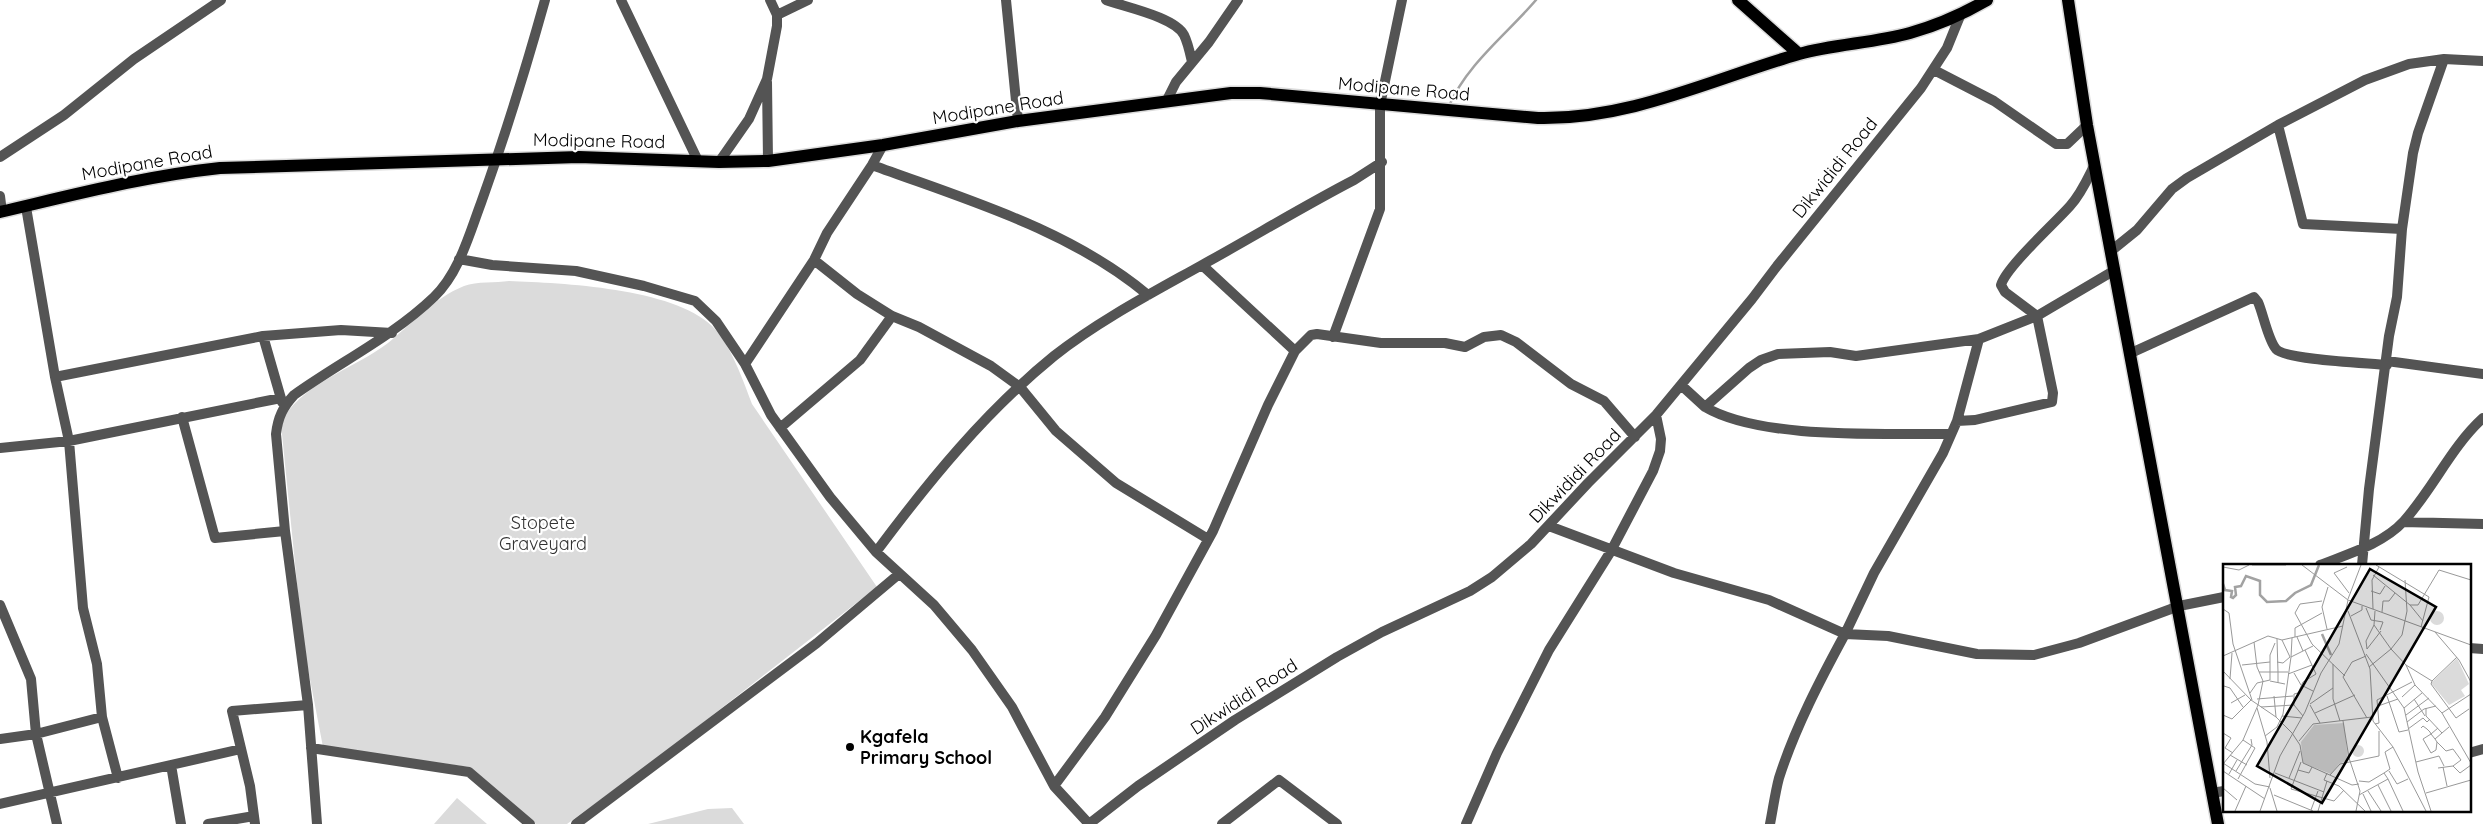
<svg xmlns="http://www.w3.org/2000/svg" width="2483" height="824" viewBox="0 0 2483 824" font-family="Quicksand,sans-serif">
<style>
.green{fill:#dbdbdb}
.lines{fill:none;stroke-linecap:round;stroke-linejoin:round}
.stream{stroke:#a2a2a2;stroke-width:2.5}
.major-casing{stroke:#dbdbdb;stroke-width:15}
.minor{stroke:#545454;stroke-width:10}
.major{stroke:#000;stroke-width:12}
.poi-dot{fill:#000;stroke:#fff;stroke-width:2}
.labels{text-anchor:middle;stroke-width:4.5;stroke-linejoin:round;paint-order:stroke}
.street-label{font-size:18px;fill:#000;stroke:#fff}
.park-label{font-size:18px;fill:#323232;stroke:#fff}
.poi-label{font-size:18px;font-weight:bold;fill:#000;stroke:#fff;text-anchor:start}
.inset-river{fill:none;stroke:#a2a2a2;stroke-width:2.5}
.inset-road{fill:none;stroke:#999;stroke-width:1}
.view{fill:#000;fill-opacity:0.15;stroke:#000;stroke-width:2.5}
.inset-edge{fill:none;stroke:#000;stroke-width:2.5}
</style>
<rect width="100%" height="100%" fill="#fff"/>
<!-- green -->
<path class="green" d="M509,281C562,283 673,288 712,326C730,343 743,380 752,404L877,587L655,760L567,824H536L469,767L323,747L303,643L281,424C297,385 356,368 388,343C413,323 434,298 464,286C477,281 496,283 509,281Z
M457,798L487,824H434Z
M732,808L744,824H648L708,809Z"/>
<g class="lines">
<!-- stream -->
<path class="stream" d="M1449,106C1467,64 1507,34 1536,0"/>
<!-- major casing -->
<g class="major-casing">
<path id="major" d="M1738,0L1799,54
M2068,0L2087,125L2218,824
M0,212C73,195 145,176 220,168L579,157L719,162L768,161L883,145L1018,121L1231,93H1260L1538,118C1630,120 1712,79 1799,54C1835,44 1874,43 1910,33C1938,25 1963,14 1987,0"/>
</g>
<!-- minor -->
<path class="minor" d="M621,0L698,161
M1006,0L1018,121
M1106,0C1125,7 1175,17 1184,35C1188,43 1190,53 1192,62
M777,15L808,0
M1934,70L1994,101L2056,144H2067L2087,125
M767,82L768,161
M1167,100L1176,82L1209,42L1238,0
M2278,125L2303,224L2402,229
M0,157L64,115L134,59L221,0
M719,162L749,119L767,79L777,26V15L770,0
M872,165C967,200 1069,229 1148,295
M0,196L2,212
M26,207L55,377L69,441L83,608L97,664L102,717L118,778
M2111,251L2137,230L2172,189L2187,178L2278,125L2365,80L2409,64L2444,59L2483,61
M459,259L492,265L576,271L644,286L695,301L716,321L745,364L771,415L830,497L876,552L934,605L972,650L1012,707L1054,786L1089,824
M814,260L857,294L892,316L919,327L991,366L1020,387L1056,431L1116,483L1208,539
M1202,265L1295,351
M263,336L282,402
M1333,337L1380,209V105L1402,0
M2131,353L2254,297L2258,302C2263,313 2268,340 2276,349C2285,360 2369,363 2387,365
M2387,361L2483,374
M745,364L814,260L827,233L872,165L883,145
M55,377L263,336L341,330L392,333
M1681,385L1705,407
M182,417L215,538L285,531
M1957,421L1975,420L2052,402L2053,393L2037,316L2005,292L2001,285C2006,267 2055,223 2070,206C2081,194 2087,180 2094,166
M780,428L860,360L892,316
M1951,434C1884,433 1761,440 1705,407L1749,368L1761,360L1778,354L1830,352L1856,356L1979,339
M0,448L69,441L281,398
M2403,522L2483,524
M1549,526L1674,573L1769,600L1845,634L1874,573L1943,453L1957,421L1979,339L2037,316L2115,270
M876,552C929,481 985,412 1054,356C1100,320 1152,293 1202,265C1253,237 1302,207 1354,180L1382,162
M2320,565C2348,554 2383,544 2404,521C2433,489 2451,447 2483,418
M2362,565L2369,489L2389,336L2397,297L2402,229L2413,153L2418,133L2444,59
M0,605L31,679L36,734L57,824
M2469,648L2483,649
M0,739L36,734L102,717
M311,748L469,772L530,824
M2469,753L2483,749
M171,765L181,824
M1054,786L1105,717L1156,635L1213,531L1268,405L1295,351L1311,335L1317,334L1381,343H1445L1465,347L1484,337L1501,335L1516,342L1571,384L1604,401L1635,437
M2212,793L2224,791
M0,804L241,749
M208,824L254,816
M255,824L250,786L232,711L308,705
M317,824L308,705L285,531L276,434C278,417 283,407 294,395C340,362 392,337 434,297C459,273 469,235 481,203C505,136 526,68 545,0
M576,824L817,643L899,574
M1089,824L1138,786L1235,720L1337,657L1382,632L1470,591L1492,577L1531,544L1588,483L1656,415L1752,299L1777,266L1921,88L1947,48L1960,16
M1222,824L1279,780L1337,824
M1466,824L1497,753L1549,650L1611,551L1653,471L1660,451L1661,439L1656,415
M1770,824C1773,809 1775,793 1779,778C1795,728 1820,680 1845,634L1888,636L1977,654L2034,655L2079,643L2179,606L2224,597"/>
<!-- major -->
<use href="#major" class="major"/>
</g>
<!-- markers -->
<circle class="poi-dot" cx="850" cy="747" r="5"/>
<g class="labels">
<!-- street labels -->
<g class="street-label">
<text transform="translate(1404 89) rotate(5)" y="6">Modipane Road</text>
<text transform="translate(998 108) rotate(-9)" y="6">Modipane Road</text>
<text transform="translate(599 141) rotate(1)" y="6">Modipane Road</text>
<text transform="translate(147 163) rotate(-10)" y="6">Modipane Road</text>
<text transform="translate(1835 168) rotate(-51)" y="6">Dikwididi Road</text>
<text transform="translate(1575 476) rotate(-46)" y="6">Dikwididi Road</text>
<text transform="translate(1244 697) rotate(-33)" y="6">Dikwididi Road</text>
</g>
<!-- park labels -->
<g class="park-label">
<text x="543" y="529">Stopete<tspan x="543" dy="21">Graveyard</tspan></text>
</g>
<!-- poi labels -->
<g class="poi-label">
<text x="860" y="743">Kgafela<tspan x="860" dy="21">Primary School</tspan></text>
</g>
</g>
<!-- overview -->
<g transform="translate(2223 564)">
<rect width="248" height="248" fill="#fff"/>
<path d="M207 54a7 7 0 1 1 14 0a7 7 0 1 1-14 0ZM234,94L246,120L238,126L242,132L226,141L208,119ZM121,159L125,196L116,200L108,210L80,199L78,178L91,161ZM129 187a6 6 0 1 1 12 0a6 6 0 1 1-12 0Z" fill="#dbdbdb"/>
<path class="inset-river" d="M0,20L2,26L9,27L8,33L10,34L13,31L12,23L18,22L23,12L37,17V31L44,38L63,37L72,29L88,21L96,1M99,70L108,91"/>
<path class="inset-road" d="M29,1H63M79,1L125,36L248,81M153,1L206,33L198,63M0,3L16,6L26,1M124,3L111,9L126,29M150,11L187,41L200,57M182,16L184,47L179,71L168,85L183,101L192,121L219,149L248,199M148,27L157,30L162,22M125,35L138,1M99,37L77,40L72,49L89,80L122,112M187,41H195L216,6L248,16M143,44L148,56L160,58L157,66M0,45L6,49L10,80L29,136M150,45L149,16L156,3M125,47L147,105L150,157L170,183L203,247M159,48L160,37H166L172,29M128,52L139,46V42M151,61L143,77L144,85L158,67M104,65L99,43L105,23M212,68L236,96L248,118M72,73V64L99,49M74,73L80,87M69,74L68,93L90,82M59,76L67,93M82,86L93,110M143,90L181,144L195,208L208,247M0,92L45,72L59,76L120,62M143,92L129,98L120,113L144,154M54,98L60,99L67,93M110,100V135L117,157M19,101L47,98M183,101L209,117L208,120L233,154L246,145M146,103L168,85L151,61L152,47M0,107L28,136L53,153L69,169L77,181L80,199L129,221L136,220M36,108H55L54,75M71,109L78,121L90,127M65,110L89,101M7,115L9,89M47,117L62,120M209,117L234,93M55,119V108H65M1,122L7,124L20,143M27,129L34,119L47,116V91L52,79M51,132L53,153M164,132L176,168L185,166M179,133L192,121M34,135L70,132M191,135L202,152M8,139L22,131M87,140L110,124M71,141V130L75,129L80,118L93,110M87,141L97,159M155,142L175,135M38,143L71,141L80,152M34,144L44,178L47,214M181,144L199,129M203,144V152L219,169M92,149L132,131M219,149L248,130M0,151L9,155L28,136M183,151L206,134M59,152L79,154M120,157L126,194L137,227L133,247M184,158L201,145L213,142M152,160L156,159L154,136L189,118M198,164L200,162L204,165L207,168L208,170L212,175L214,178L213,186L208,189L200,175L208,170L215,164M185,165L200,154L204,158L207,155M0,169L8,174L2,184L10,189M42,172L54,163L60,150L68,93M212,175L226,163M76,177L90,160L149,153M214,178L223,187L230,185L238,196L230,202L215,204M7,191L24,201M78,198L68,225L111,237L121,226M193,198L216,192L221,202M0,199L32,220L47,223M0,200L20,176L35,141L40,117L34,103L31,78M230,202L237,209L248,201M220,203L224,222M75,206L86,209L89,203M0,207L42,235M13,207L29,181L28,175M166,207L174,220L185,215M52,209L101,228M104,209L101,216L116,222L142,247M6,210L14,196M107,211L117,200L156,192V167M66,214L77,187M15,215L32,184L20,176M165,215L180,247M136,217L146,218L161,209M155,221L168,247M0,224L14,236M47,224L54,247M145,227L158,247M203,229L248,216M140,230L148,247M51,231L90,247M136,231L165,215L161,209L167,205L162,188L170,183M88,246L95,227M12,247L23,222M37,247L57,192L82,148L98,109L116,80L125,36M95,247L104,217"/>
<path class="view" d="M147,5L213,43L99,239L34,202Z"/>
<rect width="248" height="248" class="inset-edge"/>
</g>
</svg>
